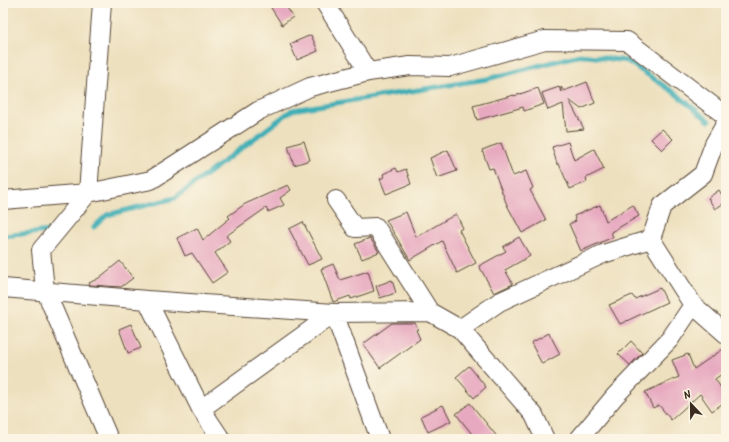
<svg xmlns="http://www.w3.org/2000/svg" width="729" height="442" viewBox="0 0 729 442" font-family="Kalam,sans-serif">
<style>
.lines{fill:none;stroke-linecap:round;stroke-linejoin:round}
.stream{stroke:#3daeb6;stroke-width:5}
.building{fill:#e7a9c0}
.street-casing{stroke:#564536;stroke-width:20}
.street{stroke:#fff;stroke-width:18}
</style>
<rect width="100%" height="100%" fill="#fcf5e5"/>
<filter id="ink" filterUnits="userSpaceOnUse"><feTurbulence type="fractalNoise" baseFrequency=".025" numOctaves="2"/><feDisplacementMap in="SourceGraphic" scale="8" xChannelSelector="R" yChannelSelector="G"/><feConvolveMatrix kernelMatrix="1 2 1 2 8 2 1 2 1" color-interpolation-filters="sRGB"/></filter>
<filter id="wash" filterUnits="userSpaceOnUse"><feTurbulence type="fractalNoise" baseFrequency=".012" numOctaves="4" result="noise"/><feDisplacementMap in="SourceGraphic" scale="16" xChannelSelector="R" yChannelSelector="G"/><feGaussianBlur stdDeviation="0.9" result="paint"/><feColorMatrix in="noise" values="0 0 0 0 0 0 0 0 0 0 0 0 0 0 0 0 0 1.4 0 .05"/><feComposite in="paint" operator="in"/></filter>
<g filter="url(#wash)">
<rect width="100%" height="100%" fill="#ede0be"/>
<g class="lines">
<!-- stream -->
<path class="stream" d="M94,227L107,215L175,198L292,110L487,79L580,55L627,61L675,93L709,121
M3,236L50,231"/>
</g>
<g id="blocks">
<!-- building -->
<path class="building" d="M268,3H284L293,17L282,25Z
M311,35L318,51L297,60L290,44Z
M587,82L595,103L581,109L569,100L584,129L566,131L563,104L548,110L542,93L559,87L561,92V87L564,91Z
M538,88L544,104L524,111L523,107L477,120L473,106L514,95V96Z
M662,129L673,139L662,150L651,139Z
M304,141L310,160L294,165L288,146Z
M568,142L574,160L594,149L604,169L586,178L587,182L570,189L559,164H557L552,147Z
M501,143L513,176L526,171L533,188L530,190L546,220L522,233L507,205L493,168L489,169L482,150Z
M448,150L457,171L437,178L430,158Z
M396,168L398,172L406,169L411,184L386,194L380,179L384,177L383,174Z
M288,185L291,190L280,198L284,205L268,212L266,208L226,236L230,241L215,253L228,272L212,283L192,253L185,256L177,238L197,228L203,240L230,218L228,216L245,204Z
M719,190L726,202L715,209L708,198Z
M600,205L606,221L633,205L639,216L611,232L613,237L581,251L569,224L576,221L574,216Z
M406,212L416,237L456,214L463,228L459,230L476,263L457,273L442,241L410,260L386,220Z
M303,222L322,259L308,265L289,229Z
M519,237L530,256L505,270L513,284L494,293L479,266L506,251L503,247Z
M370,238L379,252L362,259L355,244Z
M120,261L133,278L121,287L90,285L89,283L99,278Z
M333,264L340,280L368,271L374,291L351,299L350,296L333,302L321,269Z
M392,280L396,293L380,298L376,286Z
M660,288L667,302L620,324L609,305L632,295L635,299Z
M392,323H415L418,329L416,330L420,339L380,368L363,344Z
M131,324L141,348L128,353L119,329Z
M549,333L560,354L542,364L531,343Z
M631,341L642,353L630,365L618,354Z
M726,347V371L715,379L726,395V401L712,411L700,394L671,420L659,405L653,408L645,392L679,377L672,360L688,354L694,369Z
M469,366L486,387L474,398L456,377Z
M470,403L499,439H476L456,414Z
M443,405L451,421L428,432L421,416Z"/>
</g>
</g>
<g filter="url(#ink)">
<use href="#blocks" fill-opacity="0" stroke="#564536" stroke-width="1"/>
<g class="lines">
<!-- street casing -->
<g class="street-casing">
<path id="street" d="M102,3L88,193L41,250L45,290L109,439
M325,3L368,72
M726,123L714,144L703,174L662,206L651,239L693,305L726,334
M3,200L88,193L151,180L258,111L310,87L368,72L410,66L450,67L545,40L627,41L726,116
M336,200L355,228L376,227L430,312
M3,288L147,300L201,409
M147,300L334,313L430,312L460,329
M221,439L201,409L334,313L380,439
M545,439L534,415L460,329L499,302L603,254L651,239
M579,439L615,396L670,339L693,305"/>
</g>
<!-- street -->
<use href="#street" class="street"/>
</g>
</g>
<!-- margin -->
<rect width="729" height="442" fill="none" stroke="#fcf5e5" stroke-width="16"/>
<!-- north arrow -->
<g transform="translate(691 404) rotate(338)" stroke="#fcf5e5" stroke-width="3" paint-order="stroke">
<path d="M0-3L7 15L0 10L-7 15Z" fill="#3b2a1e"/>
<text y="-6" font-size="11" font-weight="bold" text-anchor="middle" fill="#3b2a1e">N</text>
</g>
</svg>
